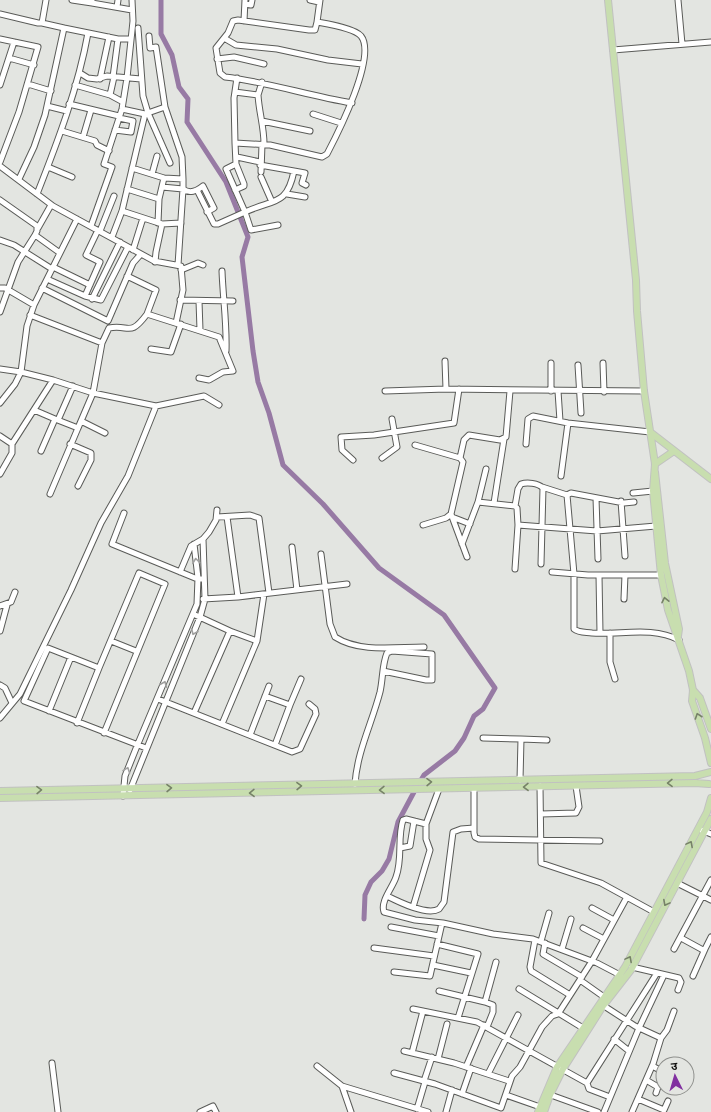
<svg xmlns="http://www.w3.org/2000/svg" width="711" height="1112" viewBox="0 0 711 1112" font-family="Inter,'Noto Sans Devanagari',sans-serif">
<style>
.lines{fill:none;stroke-linecap:round;stroke-linejoin:round}
.canal{stroke:#977aa4;stroke-width:5}
.minor-casing{stroke:#5a5b58;stroke-width:7}
.major-casing{stroke:#c1c1c1;stroke-width:8}
.minor{stroke:#fff;stroke-width:5}
.major{stroke:#c8deaf;stroke-width:6}
.oneway{stroke:#a0a09f}
.oneway2{stroke:#768267}
</style>
<rect width="100%" height="100%" fill="#e3e5e1"/>
<g class="lines">
<!-- canal -->
<path class="canal" d="M161,0V34L172,55L179,87L188,99L187,122L226,182L248,237L242,257L253,351L258,382L269,413L283,465L323,504L379,568L444,615L495,688L483,709L474,716L464,738L455,751L424,775L421,780
M364,919L365,895L371,882L382,871L389,859L398,822L414,792"/>
<!-- minor casing -->
<g class="minor-casing">
<path id="minor" d="M72,0L92,3
M92,0V3L132,10
M310,0L319,2
M678,0L682,44
M245,4L251,5L252,0
M117,7L118,0
M0,14L38,23H42L46,0
M244,21L245,0
M317,22L315,30H309L238,20L233,21L228,33L216,48L220,73L225,77C268,82 309,96 352,103
M64,28L118,39H130
M138,28L143,96L148,113L170,163
M224,38L236,45L277,49L328,60L362,64
M0,39L38,47L19,112L0,162
M613,50L711,42
M9,58L34,65
M217,59L234,57L264,64
M80,73L88,78L97,79L107,76L141,79
M113,77L118,39
M100,79L109,37
M28,84L51,91
M0,85L14,42
M75,85L110,95L123,102
M235,92L258,95L262,82
M110,95L114,77
M258,95C259,112 264,127 264,144
M69,104L119,116
M47,106L67,111
M122,109L145,114
M313,114L341,123
M262,121L310,131
M115,130L131,132L133,121L119,118
M62,131L95,141L97,145L109,151
M83,137L91,110
M235,143L234,98L237,78
M237,157L260,162
M260,165L294,171C287,206 274,199 245,212L226,169L236,164L235,143L270,145L322,157L327,154C338,133 377,56 361,36C354,28 328,24 317,22L320,0
M0,166L53,206L154,261L181,266L183,290L176,323
M48,167L72,177
M132,168L164,178L183,179L182,157L165,107
M294,171L305,173L302,183L306,185
M261,172L262,144
M152,174L157,156
M261,177L272,202
M19,179L34,147L45,115L64,28L42,23
M162,187L183,189V179
M127,189L159,199L164,178
M197,190L214,224H218L245,212L251,230L278,225
M235,190L244,186V184L236,164
M37,194C58,141 78,88 88,33
M287,194L305,197
M0,200L37,226V231L35,235
M122,211L162,224L181,223
M158,223L159,199
M91,226L112,167L104,164L122,109L127,78L133,21L132,0
M38,228L51,205
M100,231L114,196
M112,237L122,211L145,114L165,107L156,47L150,48L149,36
M0,240L14,245L52,269L34,305L5,288H0
M133,250L143,218
M155,262L156,252L162,224
M178,265L183,189C189,194 197,191 203,186L214,208L207,212
M53,267L90,285
M52,269L77,219
M181,270L198,263L203,265
M222,271C223,298 227,324 226,351
M127,276L156,290L147,314L219,337L233,371L223,372L209,380L199,378
M47,279L85,296L101,300L128,247
M42,288L108,321L133,263L141,254
M85,296L100,262L86,255L98,230
M92,299L120,242
M180,300L233,301
M199,301L200,330
M0,312L18,262L35,235L60,253
M147,314C129,338 130,324 109,328L102,343L93,393L156,406L204,396L219,405
M30,315L102,343
M151,349L171,352L181,324
M445,361L446,389
M551,363V391
M603,363L604,392
M578,365L581,413
M0,369L21,372L15,384L0,403
M53,380L93,393L78,428
M385,391L446,389L644,391
M558,391L560,421
M34,410L55,419L41,451
M58,420L73,386
M81,421L105,433
M0,436L12,444V453L0,474
M12,444L53,380L21,372L27,326L34,305
M70,444L91,453V460L78,486
M526,444L528,419L533,416L568,423L650,432
M415,445L460,458L463,462L451,514L446,518L423,525
M382,458L397,447L392,419
M460,458L464,440L469,435L500,440L506,437L510,391
M353,460L342,450L341,437L374,435L454,423L459,389
M486,469L478,502L515,506L517,508L518,525L597,531L656,526
M561,476L568,423
M542,487L567,495L571,493L624,503L634,502
M633,493L653,491
M50,494L78,428L55,419
M567,495L574,574V629C579,633 586,632 592,633C621,635 652,626 679,640
M596,498L598,559
M621,501L625,556
M494,503L504,439
M515,506L518,489L521,484C527,482 538,483 543,488L541,564
M124,513L112,544L195,578L201,579
M451,514L467,557
M217,517L250,515L259,518L269,593
M227,517L238,597
M452,517L470,524
M462,544L478,502
M292,547L297,590
M321,554L330,624L335,637C360,653 395,647 424,647
M515,569L518,525
M180,572L191,546L203,539L209,532L216,520L217,510
M552,572L588,575H661
M599,575L600,633
M203,599L238,597L347,584
M624,599L625,575
M0,606L11,602L15,592
M193,614L230,631L194,713
M0,631L7,605
M230,631L257,641L264,594
M610,633V662L615,679
M111,641L136,651
M99,668L139,573L165,584L104,733
M0,685L5,688L12,703
M265,696L290,705L275,745
M158,699L292,752L300,749L316,714L315,709L309,704
M290,705L301,679
M49,711L71,657
M0,718L20,694L71,590L101,523L128,476L156,406
M77,723L99,668L48,648L24,701L146,748
M222,724L257,641
M250,735L269,686
M483,738L521,739L520,780
M521,739L547,740
M355,784C357,752 372,723 380,692C383,679 382,665 387,653L392,651L432,654V680H426L383,671
M540,786L541,863L601,883L654,912
M474,788V833L475,837L479,839L600,841
M130,790L200,617L205,599L203,539
M123,796L125,776L137,746L197,604L198,578L194,544
M541,814L576,813L579,807L576,786
M426,824L406,819L403,820C397,838 403,858 396,877C393,887 380,901 384,912L415,920L443,923L493,934L533,939L597,963L620,975
M701,830L711,834
M400,848L410,846L414,821
M677,883L711,900
M387,896C399,902 427,916 439,909L444,902L453,832L461,829L474,828
M413,907L430,850L426,839V824L439,789
M592,908L614,920
M391,927L439,936
M583,928L604,939
M681,938L703,950L705,949L711,937
M535,940L530,967L531,971L570,995
M541,941L549,913
M545,943L543,954L582,977
M437,944L478,954L458,1018
M374,948L434,956
M562,949L571,919
M674,949L711,880
M433,965L471,973
M632,967L679,978L681,982L678,990
M394,972L430,976L442,923
M693,976L705,949
M580,980L604,997
M519,989L583,1028
M439,991L485,1002L493,1005V1012L487,1027
M485,1002L496,962
M601,1004L635,1026L661,1038L653,1064L632,1112
M413,1009L477,1022L587,1083
M661,1038L667,1030L674,1011
M614,1039L629,1051
M404,1051L454,1063L509,1081
M412,1053L423,1011
M438,1059L447,1024
M52,1063L58,1112
M317,1066L342,1086L428,1112
M652,1066L658,1069
M466,1067L484,1025
M394,1073L435,1084L501,1108L512,1076L520,1067L542,1027L552,1016L558,1014L592,961L627,897
M488,1074L518,1015
M646,1080L658,1087L656,1093
M424,1081L432,1057
M342,1086L351,1112
M462,1094L471,1068
M548,1094L598,1112
M506,1095L543,1108
M610,1097L589,1089L587,1083L657,973
M638,1099L664,1110L668,1101
M417,1109L425,1082
M200,1112L213,1106L216,1112
M446,1112L452,1090
M604,1112L639,1028L664,975"/>
</g>
<!-- major casing -->
<g class="major-casing">
<path id="major" d="M608,0L636,280L637,311L644,391L655,464L653,491L661,575L668,610L689,671L693,690L692,701L705,738L711,763
M650,432L711,479
M655,464L674,451
M655,472L665,563L679,629L678,636
M693,690L700,698L711,729
M0,791L695,776L711,772
M0,798L695,783L709,784
M538,1112L557,1067L625,967L707,812L711,798
M544,1112L550,1095L563,1069L603,1006L631,970L711,819"/>
</g>
<!-- minor -->
<use href="#minor" class="minor"/>
<!-- major -->
<use href="#major" class="major"/>
</g>
<!-- one-way arrows -->
<defs><path id="oneway-chevron" d="M-2-3.5L2.5 0L-2 3.5" fill="none" stroke-width="1.6" stroke-linecap="round" stroke-linejoin="round"/></defs>
<g class="oneway">
<use href="#oneway-chevron" transform="translate(196 561) rotate(-97)"/>
<use href="#oneway-chevron" transform="translate(194 632) rotate(113)"/>
<use href="#oneway-chevron" transform="translate(164 684) rotate(-67)"/>
<use href="#oneway-chevron" transform="translate(127 770) rotate(-70)"/>
</g>
<g class="oneway2">
<use href="#oneway-chevron" transform="translate(665 600) rotate(-102)"/>
<use href="#oneway-chevron" transform="translate(698 716) rotate(-109)"/>
<use href="#oneway-chevron" transform="translate(429 782) rotate(-1)"/>
<use href="#oneway-chevron" transform="translate(670 783) rotate(179)"/>
<use href="#oneway-chevron" transform="translate(299 786) rotate(-1)"/>
<use href="#oneway-chevron" transform="translate(526 787) rotate(179)"/>
<use href="#oneway-chevron" transform="translate(169 788) rotate(-1)"/>
<use href="#oneway-chevron" transform="translate(39 790) rotate(-1)"/>
<use href="#oneway-chevron" transform="translate(382 790) rotate(179)"/>
<use href="#oneway-chevron" transform="translate(252 793) rotate(179)"/>
<use href="#oneway-chevron" transform="translate(690 844) rotate(-62)"/>
<use href="#oneway-chevron" transform="translate(666 903) rotate(118)"/>
<use href="#oneway-chevron" transform="translate(629 959) rotate(-62)"/>
</g>
<!-- north arrow -->
<g transform="translate(675 1076) rotate(355)"><circle r="19" fill="#e3e5e1" stroke="#8f908d"/>
<path d="M0-3L7 15L0 10L-7 15Z" fill="#8130a0"/>
<text y="-6" font-size="11" font-weight="bold" text-anchor="middle" fill="#111110">उ</text>
</g>
</svg>
